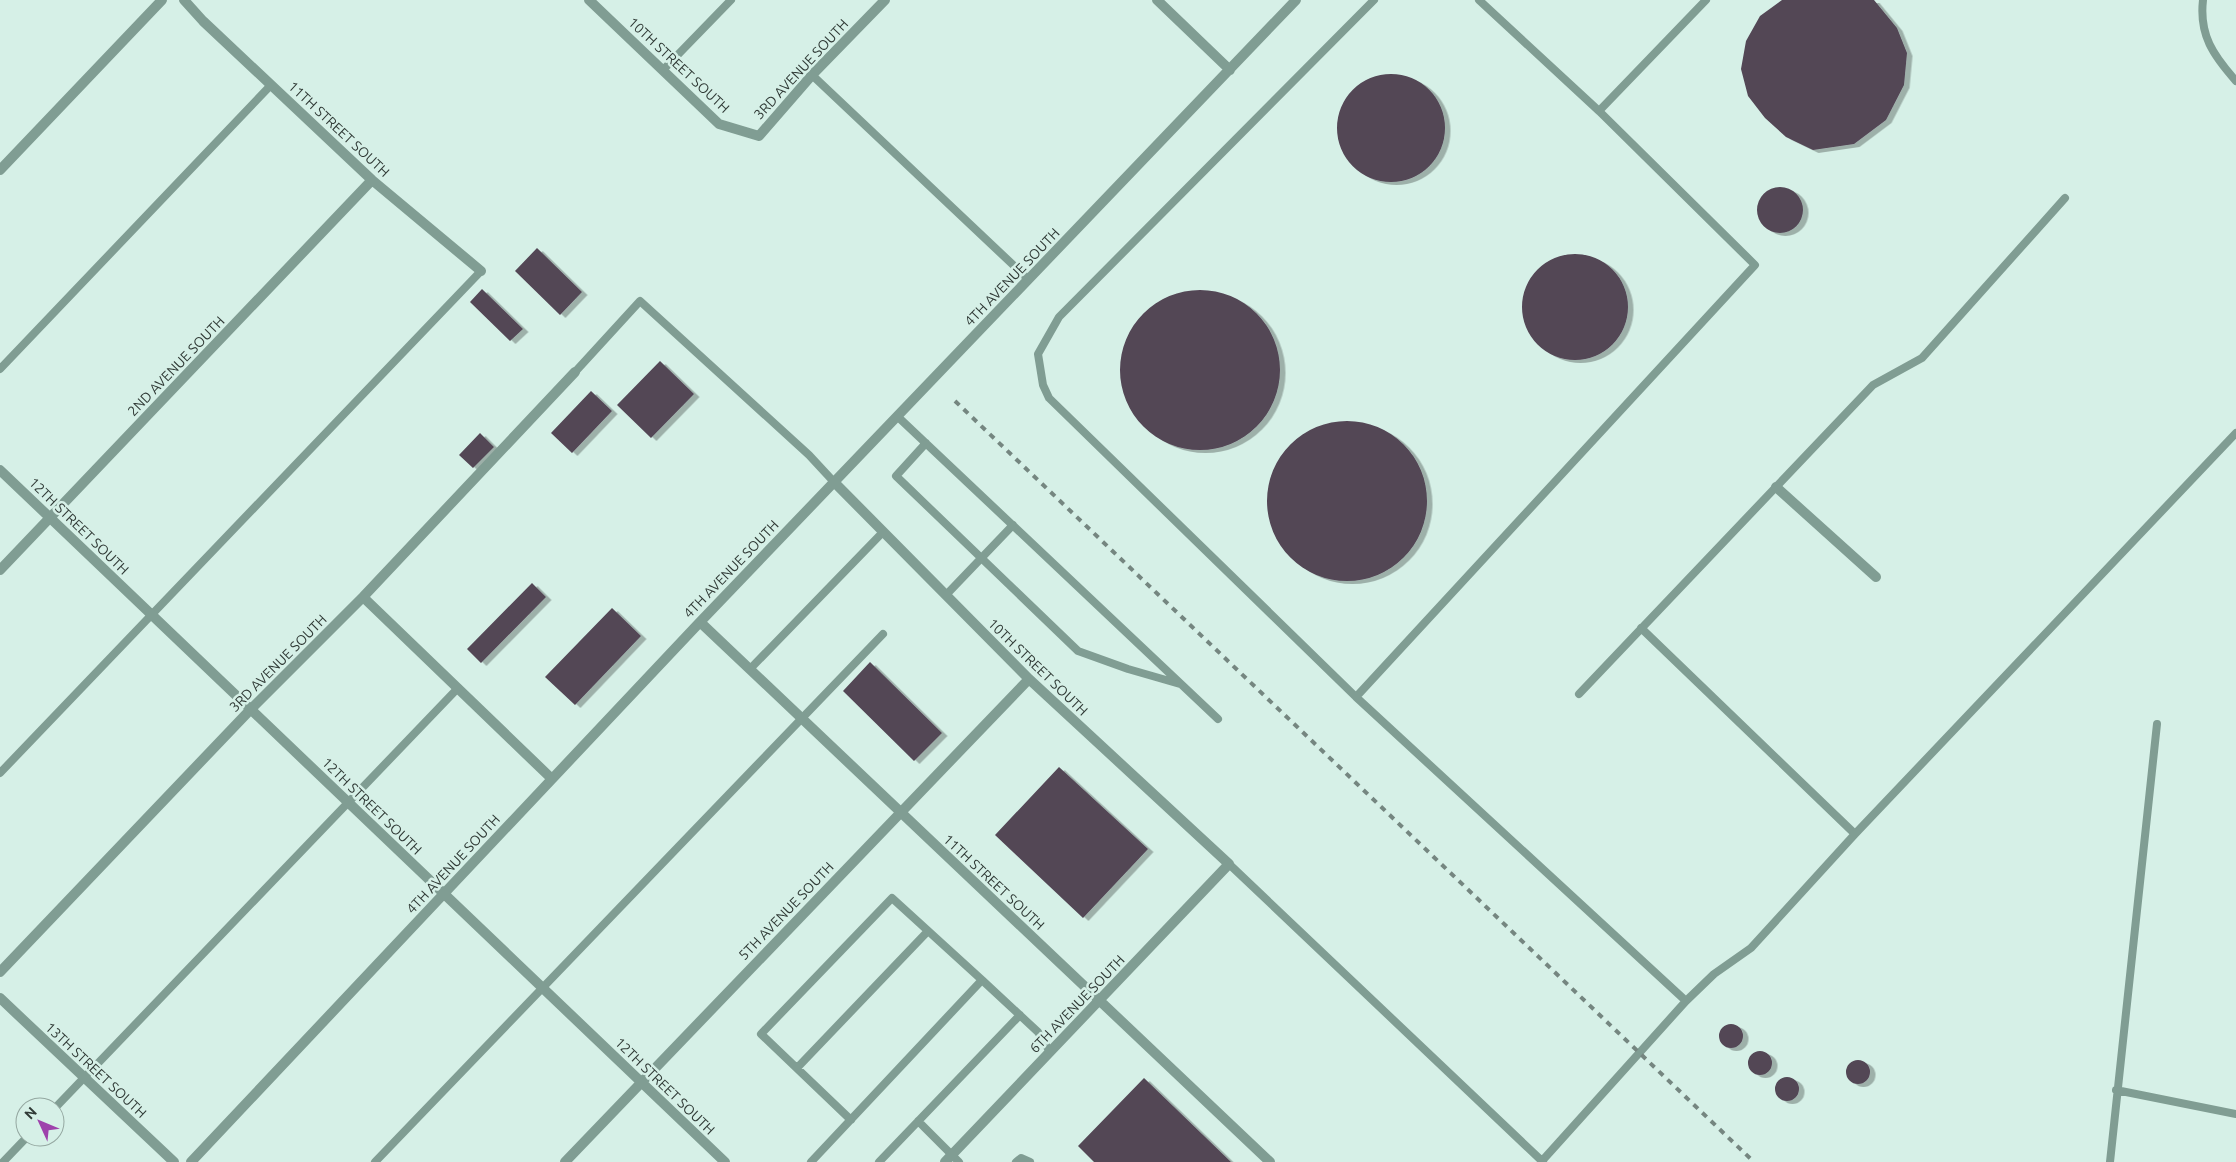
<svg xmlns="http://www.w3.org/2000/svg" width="2236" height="1162" viewBox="0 0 2236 1162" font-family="Ubuntu,sans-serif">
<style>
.building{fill:#534655;filter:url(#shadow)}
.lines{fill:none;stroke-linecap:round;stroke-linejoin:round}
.service{stroke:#809d93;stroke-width:8}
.minor{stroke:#809d93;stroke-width:10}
.rail{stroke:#758680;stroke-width:4;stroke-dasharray:6 6;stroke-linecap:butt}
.labels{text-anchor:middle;stroke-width:5;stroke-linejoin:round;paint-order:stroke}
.street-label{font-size:14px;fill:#303a36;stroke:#d6f0e7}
</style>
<defs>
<filter id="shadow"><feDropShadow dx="5.5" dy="3" stdDeviation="0" flood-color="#0004"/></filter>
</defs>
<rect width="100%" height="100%" fill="#d6f0e7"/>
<!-- building -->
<path class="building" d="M1782,0H1874L1897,28L1907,53L1904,85L1886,120L1854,144L1813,150L1786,137L1765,118L1748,96L1741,69L1746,41L1760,16Z
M1337 128a54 54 0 1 1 108 0a54 54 0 1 1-108 0Z
M1757 210a23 23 0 1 1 46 0a23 23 0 1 1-46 0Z
M537,248L582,292L560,315L515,271Z
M1522 307a53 53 0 1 1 106 0a53 53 0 1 1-106 0Z
M482,289L523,329L510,341L470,302Z
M1120 370a80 80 0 1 1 160 0a80 80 0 1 1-160 0Z
M660,361L694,394L651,438L617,405Z
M591,391L612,411L572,453L551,433Z
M1267 501a80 80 0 1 1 160 0a80 80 0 1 1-160 0Z
M480,433L494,447L473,468L459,455Z
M532,583L546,597L481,663L467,649Z
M612,608L641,636L575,705L545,677Z
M870,662L942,733L914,761L843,691Z
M1059,767L1148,849L1083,918L995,835Z
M1719 1036a12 12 0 1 1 24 0a12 12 0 1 1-24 0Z
M1748 1063a12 12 0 1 1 24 0a12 12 0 1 1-24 0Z
M1846 1072a12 12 0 1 1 24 0a12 12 0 1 1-24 0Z
M1775 1089a12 12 0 1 1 24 0a12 12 0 1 1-24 0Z
M1144,1078L1231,1162H1094L1078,1146Z"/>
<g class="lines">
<!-- service -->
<path class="service" d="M1374,0L1059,317L1038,354L1043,385L1049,398L1356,697L1686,1001L1714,974L1751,948L1855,834L2236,433
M2203,0C2199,35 2213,55 2236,81
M663,70L731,0
M812,75L1028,279
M1599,111L1706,0
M0,369L271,85
M575,372L640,301L809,455L834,482
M897,416L1218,719
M926,443L896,476L1078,651L1128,669L1180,684
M946,595L1013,525
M1641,628L1855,834
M750,669L883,532
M1579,694L1873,385L1922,358L2065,198
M1356,697L1755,265L1599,111L1479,0
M0,773L481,271
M1229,864L1543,1162
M797,1068L928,931
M2116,1090L2236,1114
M55,1108L458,688
M851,1120L761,1034L892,898L982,980
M918,1121L959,1162
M1542,1161L1686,1001
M3,1162L27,1137
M375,1162L883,634
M811,1162L982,980L1038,1032L1050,1052
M879,1162L1020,1015
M1016,1162L1021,1158L1030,1162
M2110,1162L2157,724"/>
<!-- minor -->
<path class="minor" d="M184,0L203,21L372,180L481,271
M589,0L719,124L759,136L812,75L885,0
M1157,0L1230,70
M0,170L162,0
M0,470L725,1162
M834,482L1029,679L1229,864L945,1162
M1776,487L1876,577
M0,570L372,180
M363,597L552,779
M700,622L1270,1162
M0,972L251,709L363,597L575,372
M0,998L174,1162
M191,1162L700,622L1296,0
M565,1162L1029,679"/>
<!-- rail -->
<path class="rail" d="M955,401L1754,1162"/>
</g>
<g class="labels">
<!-- street labels -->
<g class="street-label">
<text transform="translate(679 65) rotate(43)" y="5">10TH STREET SOUTH</text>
<text transform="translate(801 69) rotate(-47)" y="5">3RD AVENUE SOUTH</text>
<text transform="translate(339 129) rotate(43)" y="5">11TH STREET SOUTH</text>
<text transform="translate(1012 277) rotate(-46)" y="5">4TH AVENUE SOUTH</text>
<text transform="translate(176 366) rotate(-46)" y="5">2ND AVENUE SOUTH</text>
<text transform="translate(79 526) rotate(44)" y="5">12TH STREET SOUTH</text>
<text transform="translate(731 569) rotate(-46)" y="5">4TH AVENUE SOUTH</text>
<text transform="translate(278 663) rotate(-45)" y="5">3RD AVENUE SOUTH</text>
<text transform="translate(1038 667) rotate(44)" y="5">10TH STREET SOUTH</text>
<text transform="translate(372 806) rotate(44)" y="5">12TH STREET SOUTH</text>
<text transform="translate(453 864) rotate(-47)" y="5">4TH AVENUE SOUTH</text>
<text transform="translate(994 882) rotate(43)" y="5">11TH STREET SOUTH</text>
<text transform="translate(786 911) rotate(-46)" y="5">5TH AVENUE SOUTH</text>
<text transform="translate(1077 1004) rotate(-46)" y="5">6TH AVENUE SOUTH</text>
<text transform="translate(96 1070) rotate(43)" y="5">13TH STREET SOUTH</text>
<text transform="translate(665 1086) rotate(44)" y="5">12TH STREET SOUTH</text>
</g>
</g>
<!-- north arrow -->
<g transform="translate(40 1122) rotate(314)"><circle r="24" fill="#d6f0e7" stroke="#94a7a0"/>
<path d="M0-4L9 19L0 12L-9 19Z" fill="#9e42ac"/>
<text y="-8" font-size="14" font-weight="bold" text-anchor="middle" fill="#303a36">N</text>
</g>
</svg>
